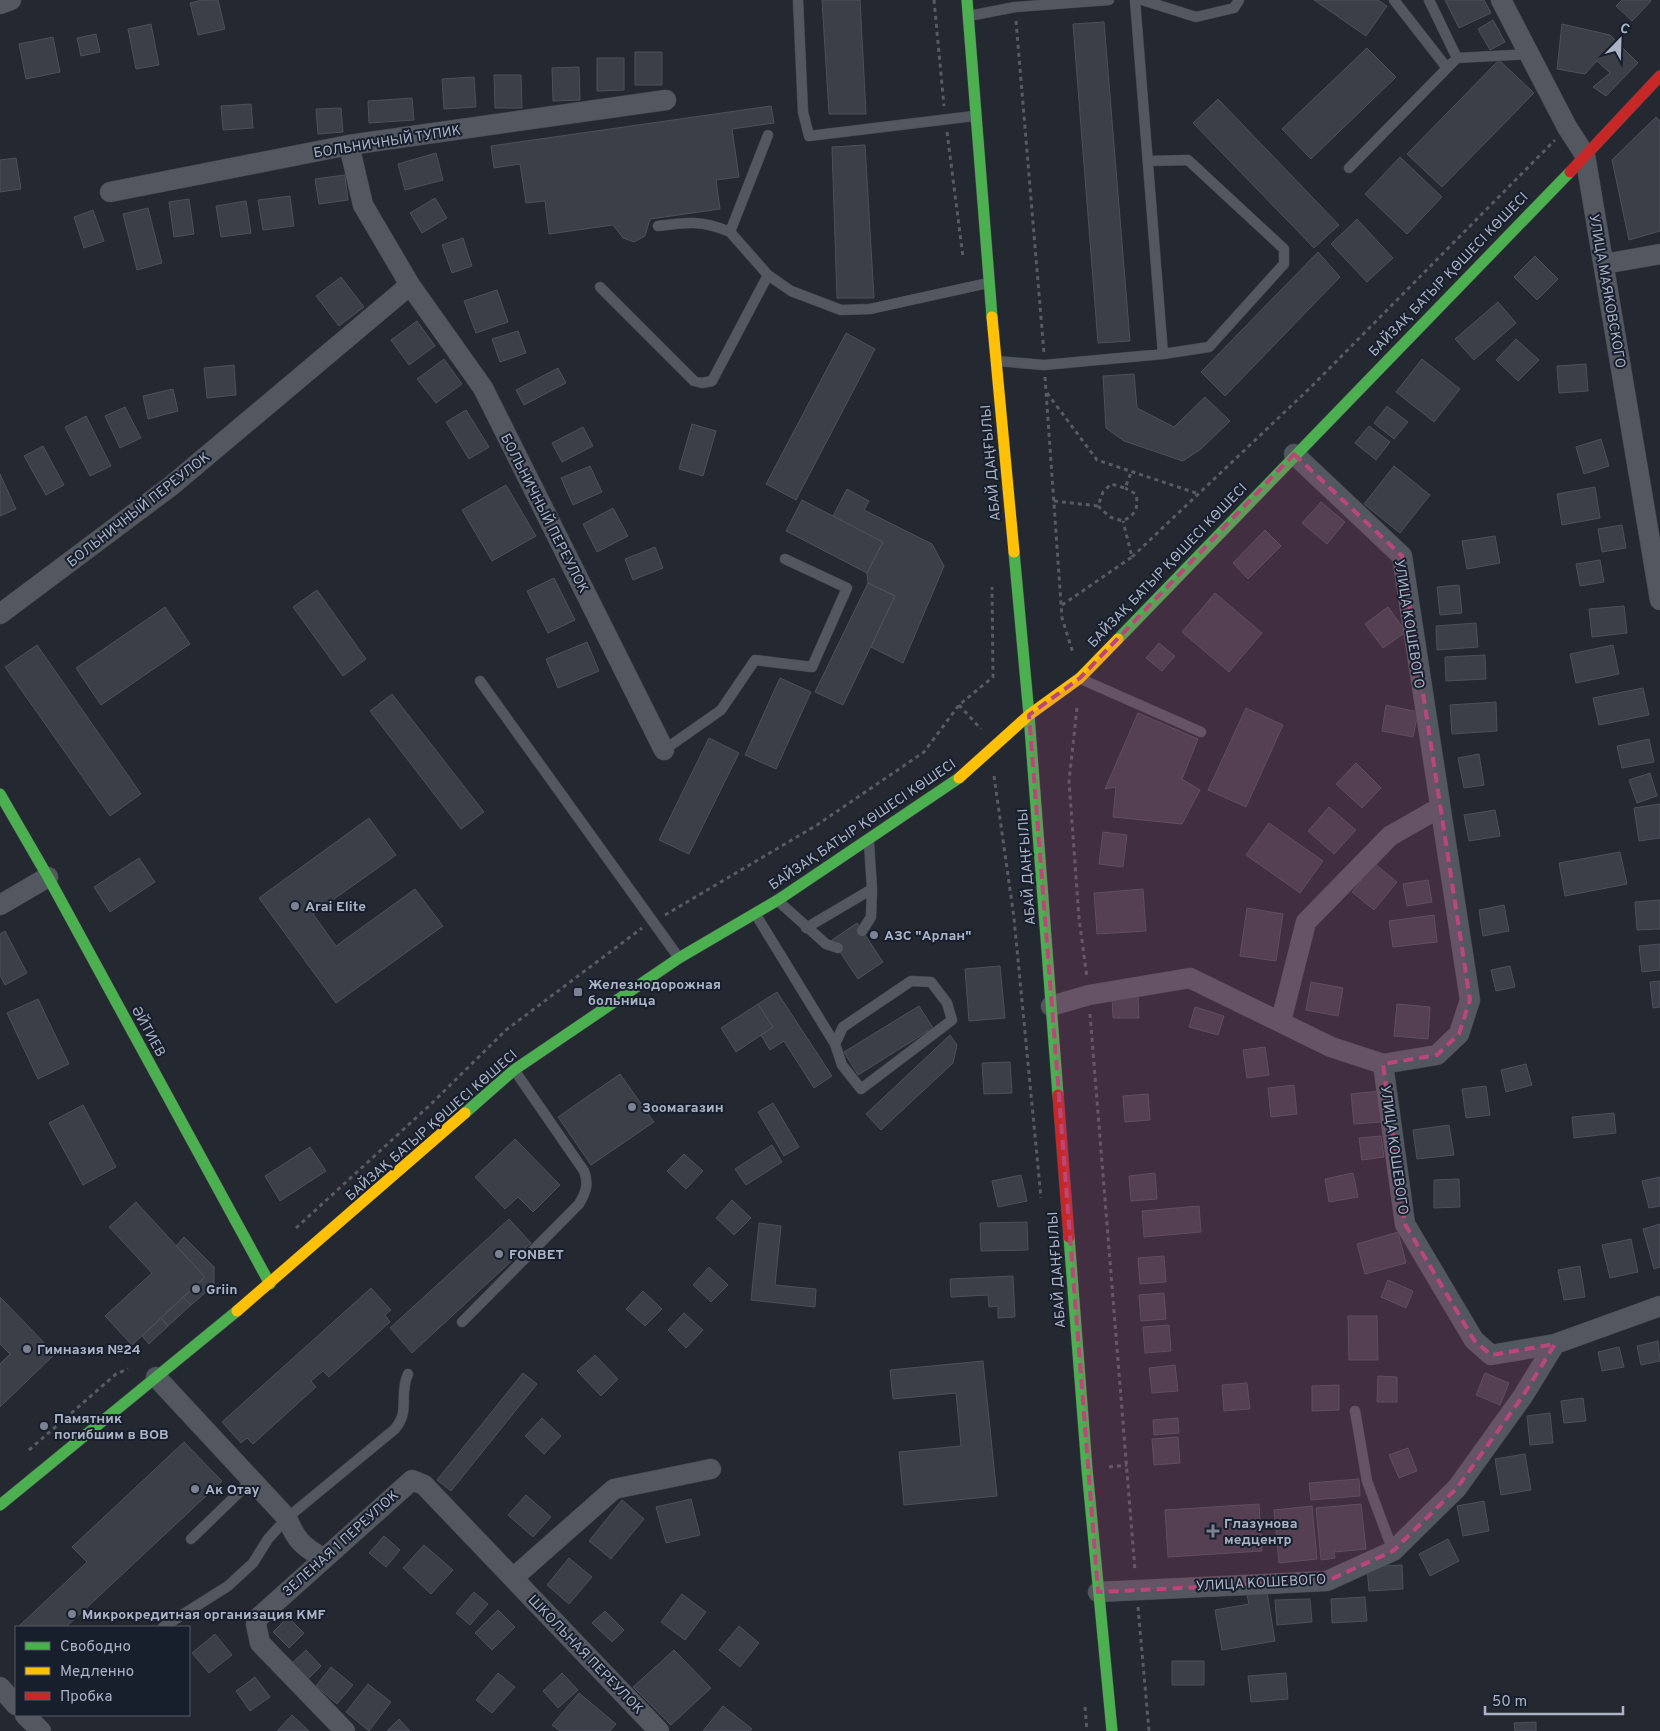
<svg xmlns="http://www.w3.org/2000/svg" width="1660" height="1731" viewBox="0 0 1660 1731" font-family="Overpass,sans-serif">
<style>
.building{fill:#3b3f48;stroke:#4b505a}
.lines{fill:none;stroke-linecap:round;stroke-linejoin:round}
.lane-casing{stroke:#40434a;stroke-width:11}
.street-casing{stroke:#40434a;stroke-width:21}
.fast-casing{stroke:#40434a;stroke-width:12}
.slow-casing{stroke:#40434a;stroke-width:12}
.jam-casing{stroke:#40434a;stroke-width:12}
.path{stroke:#565b64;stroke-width:3;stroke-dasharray:4 4;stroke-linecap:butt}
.lane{stroke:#525760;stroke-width:10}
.street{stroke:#525760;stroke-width:20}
.fast{stroke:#4caf50;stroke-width:11}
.slow{stroke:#ffc107;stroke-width:11}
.jam{stroke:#c62828;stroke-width:11}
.marked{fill:#bb467b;fill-opacity:0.2;stroke:#bb467b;stroke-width:4;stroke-dasharray:10 6;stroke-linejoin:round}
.poi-dot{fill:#7c8291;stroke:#171e2c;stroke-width:2}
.labels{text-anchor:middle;stroke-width:4;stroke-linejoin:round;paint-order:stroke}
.street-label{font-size:14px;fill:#abb3c5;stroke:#171e2c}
.poi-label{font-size:14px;font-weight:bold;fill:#abb3c5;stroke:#171e2c;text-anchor:start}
</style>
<rect width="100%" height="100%" fill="#242831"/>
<!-- building -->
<path class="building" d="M202,0H218L225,29L198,35L190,3Z
M822,0H860L866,114H829Z
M1314,0H1378L1387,6L1366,36Z
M1445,0H1484L1491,13L1459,28Z
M1622,0H1650L1651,1L1632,21L1616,6Z
M1493,20L1505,42L1490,50L1478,29Z
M1104,22L1130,341L1098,343L1073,24Z
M151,24L159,65L136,69L128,29Z
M1562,24L1610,35L1638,63L1606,96L1593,87L1610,73L1597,61L1585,74L1557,69Z
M96,34L100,52L81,56L77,38Z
M53,37L60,72L26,79L19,44Z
M1367,48L1396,77L1311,159L1282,129Z
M635,52H662V85H635Z
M597,58H624V90L597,91Z
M1499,60L1534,93L1442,187L1407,154Z
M579,67L580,100L553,101L552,68Z
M494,75H521L522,108H495Z
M474,77L476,107L444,109L442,79Z
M412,98L414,120L369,123L368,101Z
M1218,99L1339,225L1314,248L1193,123Z
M251,104L253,128L223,130L221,106Z
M771,106L774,123L732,129L739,177L716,180L720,209L650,219L645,236L634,242L623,238L613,225L549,234L545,201L526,203L520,164L494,168L491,146Z
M341,108L343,132L318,134L316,109Z
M1656,117L1660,121V231L1629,240L1612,160Z
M865,145L874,298H837L832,147Z
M436,153L443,180L405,190L398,164Z
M1400,157L1442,197L1407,234L1365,194Z
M16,158L21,189L0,192V160Z
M345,175L348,200L319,204L315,179Z
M290,196L294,226L263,230L258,200Z
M435,198L447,218L422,233L410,213Z
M189,199L194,234L174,237L169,202Z
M246,201L251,233L221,237L216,206Z
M148,208L162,263L137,270L123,214Z
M93,210L104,241L84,248L74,217Z
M1357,219L1393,258L1367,282L1331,244Z
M463,238L472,266L452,273L442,245Z
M1318,252L1340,277L1225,396L1201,372Z
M1535,256L1558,279L1537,300L1514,277Z
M341,277L364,307L339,326L316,296Z
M497,290L508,322L476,333L464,301Z
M1498,302L1516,323L1474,360L1455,339Z
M417,321L435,346L409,365L391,340Z
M518,331L526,353L500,362L492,339Z
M846,333L875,349L796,500L766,484Z
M1516,339L1539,360L1518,381L1496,360Z
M444,359L462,384L436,403L417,379Z
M1422,359L1460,389L1434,422L1396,392Z
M1586,364L1588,391L1559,393L1557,366Z
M234,365L236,395L207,398L204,368Z
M558,368L566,383L524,405L516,390Z
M1134,374L1137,408L1174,427L1205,397L1230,421L1201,449L1183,461L1124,441L1106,428L1103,376Z
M173,389L178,411L148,419L143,396Z
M1387,406L1408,422L1394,439L1374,423Z
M125,407L141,438L120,448L105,416Z
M466,410L489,447L469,459L446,422Z
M86,416L111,466L90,476L65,427Z
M692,424L716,431L703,476L679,469Z
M1369,426L1390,442L1376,460L1355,443Z
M583,427L593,446L562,462L552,443Z
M1601,439L1609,466L1584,474L1576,447Z
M43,446L64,485L46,495L24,456Z
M590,466L602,492L573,505L561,478Z
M1394,466L1430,495L1400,533L1364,504Z
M0,474L16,509L0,516Z
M506,485L536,536L492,561L462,510Z
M1595,487L1600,518L1562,525L1557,494Z
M847,489L869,501L864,510L932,544L944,566L903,663L871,647L895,596L868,583L867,573L883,542L833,516Z
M802,500L883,542L867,573L786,531Z
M1321,502L1345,522L1327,544L1302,523Z
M613,508L628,536L597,552L583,524Z
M1622,525L1626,548L1602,552L1598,529Z
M1265,530L1281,546L1248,579L1233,563Z
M1495,536L1500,563L1467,569L1462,541Z
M655,547L663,568L633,580L625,559Z
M1600,560L1604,582L1580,586L1576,564Z
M554,578L575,620L548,633L527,591Z
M868,583L895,596L843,705L815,692Z
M1459,585L1462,613L1440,615L1437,587Z
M317,590L366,659L343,676L293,607Z
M1215,593L1262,633L1229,672L1182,632Z
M1624,606L1627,633L1592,637L1589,609Z
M165,607L190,644L101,705L76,668Z
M1388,607L1406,632L1383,648L1365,624Z
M1476,623L1478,647L1437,650L1436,626Z
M587,642L599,671L558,688L546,659Z
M1159,643L1175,656L1162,671L1146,658Z
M37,645L141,794L110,816L5,667Z
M1613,645L1619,674L1576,683L1570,654Z
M1485,655L1486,679L1446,681L1445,657Z
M780,678L811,692L776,769L745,755Z
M1643,688L1649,715L1599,725L1593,698Z
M392,694L484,812L461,829L370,711Z
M1496,702L1497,731L1452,734L1450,705Z
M1386,705L1418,712L1413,737L1382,731Z
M1246,708L1283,725L1246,807L1208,790Z
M1138,713L1198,739L1182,779L1200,790L1182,824L1113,817L1116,787L1105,789Z
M709,738L739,753L689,854L659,840Z
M1649,739L1654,762L1622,768L1617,746Z
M1479,754L1484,785L1464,788L1458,758Z
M1356,763L1381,788L1362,808L1336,784Z
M1650,773L1657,796L1637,803L1629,780Z
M1660,804V838L1639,841L1634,808Z
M1329,807L1356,830L1334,854L1308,831Z
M1495,810L1500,836L1469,841L1464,815Z
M369,818L396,855L313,914L336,946L415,889L443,926L336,1003L259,898Z
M1269,823L1323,861L1300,893L1246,855Z
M1103,832L1127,835L1123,867L1099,864Z
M1620,852L1627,884L1565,896L1559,863Z
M139,858L155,882L110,912L94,887Z
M1375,864L1397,882L1374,910L1352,892Z
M1428,880L1432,902L1407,906L1403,884Z
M1143,889L1146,931L1097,934L1094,893Z
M1660,900V929L1637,930L1635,902Z
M1504,905L1509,931L1483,936L1479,910Z
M1247,908L1283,914L1276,961L1240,956Z
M1434,915L1437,942L1393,947L1389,921Z
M857,923L883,962L858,979L832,940Z
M5,931L27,973L5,985L0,975V934Z
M1660,944V970L1642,972L1639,946Z
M1000,966L1005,1018L969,1021L965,969Z
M1510,966L1515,987L1496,991L1491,970Z
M1660,981V1007L1653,1008L1650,982Z
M1311,982L1343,988L1338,1016L1306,1010Z
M777,992L832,1076L814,1088L784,1041L770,1050L761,1035L773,1027L758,1004Z
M1112,996H1138L1139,1018H1113Z
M38,999L69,1064L38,1079L7,1013Z
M758,1004L773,1027L736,1052L721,1028Z
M1397,1004L1430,1007L1428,1039L1394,1036Z
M919,1006L933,1028L858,1075L844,1052Z
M1195,1007L1224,1016L1218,1035L1189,1027Z
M950,1035L957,1045L953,1063L881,1130L866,1114Z
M1265,1047L1269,1075L1247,1078L1243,1050Z
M1010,1062L1012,1093L984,1094L982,1063Z
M1526,1064L1532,1085L1506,1092L1501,1070Z
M620,1074L654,1122L591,1165L558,1117Z
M1294,1085L1297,1114L1271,1117L1268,1088Z
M1486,1086L1490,1115L1466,1118L1462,1089Z
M1380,1091L1382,1122L1354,1124L1351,1094Z
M1148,1094L1150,1120L1125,1122L1123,1096Z
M773,1103L799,1147L784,1156L758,1112Z
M83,1105L116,1167L83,1185L49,1123Z
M1614,1113L1616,1133L1574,1138L1572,1117Z
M1449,1125L1454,1155L1417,1159L1413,1130Z
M1381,1136L1384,1157L1362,1160L1359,1138Z
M515,1139L560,1185L533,1212L518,1197L505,1209L475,1177Z
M772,1145L782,1162L746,1185L735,1169Z
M310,1147L326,1171L280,1201L265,1176Z
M684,1154L703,1171L686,1189L667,1171Z
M1155,1173L1157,1199L1131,1201L1129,1176Z
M1353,1173L1358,1197L1329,1202L1325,1179Z
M1021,1175L1027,1201L998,1207L992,1181Z
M1660,1177V1206L1649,1208L1642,1181Z
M1459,1179L1460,1207L1434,1208V1180Z
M732,1200L751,1218L734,1235L716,1218Z
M136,1202L205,1277L132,1345L105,1316L152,1273L109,1227Z
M1199,1206L1201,1232L1144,1237L1142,1211Z
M509,1219L531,1243L412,1353L390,1328Z
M1027,1222L1028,1250L981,1251L980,1223Z
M759,1223L781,1226L775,1285L816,1289L815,1307L751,1300Z
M1660,1224V1267L1654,1269L1643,1229Z
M1398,1232L1406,1263L1365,1274L1357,1244Z
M184,1237L214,1267V1285L191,1305L183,1297L205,1277L176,1246Z
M1631,1239L1638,1272L1610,1278L1602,1245Z
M1164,1256L1166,1282L1140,1284L1138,1258Z
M1580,1266L1585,1297L1564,1300L1558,1270Z
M709,1267L728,1285L711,1302L693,1285Z
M1013,1276L1015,1317L998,1318V1306L989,1307L988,1295L951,1297L950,1279Z
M1388,1280L1413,1291L1406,1308L1381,1297Z
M371,1288L391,1310L385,1315L390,1322L329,1377L323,1371L311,1381L316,1387L253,1444L247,1438L241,1443L222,1422Z
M643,1291L662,1309L645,1326L626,1309Z
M1164,1293L1166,1319L1141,1321L1139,1295Z
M0,1297L55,1354L0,1407V1364L10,1354L0,1344Z
M183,1297L191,1305L168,1326L161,1318Z
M684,1313L703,1330L686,1348L668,1330Z
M1348,1316H1377L1378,1360H1349Z
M161,1318L168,1326L149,1344L142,1336Z
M1169,1325L1171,1351L1145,1353L1143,1327Z
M1658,1341L1660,1361L1641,1365L1637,1346Z
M1619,1347L1624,1367L1602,1371L1598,1352Z
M595,1355L618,1379L601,1396L577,1371Z
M983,1361L997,1496L904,1505L899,1452L961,1446L956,1393L893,1399L890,1370Z
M1175,1365L1178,1391L1152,1393L1149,1368Z
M523,1373L537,1384L451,1491L437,1480Z
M1485,1373L1509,1383L1500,1405L1476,1395Z
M1378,1376L1397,1377V1402H1377Z
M1247,1383L1250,1409L1224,1411L1222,1385Z
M1339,1385V1410L1312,1411V1386Z
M1583,1398L1586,1421L1564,1423L1561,1401Z
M1550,1413L1553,1443L1530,1445L1527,1416Z
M542,1418L561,1436L544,1454L525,1436Z
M1178,1418L1179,1433L1154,1435L1153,1420Z
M1178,1437L1180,1463L1154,1465L1152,1439Z
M184,1442L222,1481L66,1627H18L87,1562L72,1547Z
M1408,1448L1417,1471L1399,1478L1389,1455Z
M1525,1454L1531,1490L1501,1495L1495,1459Z
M1359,1479L1360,1496L1311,1500L1309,1483Z
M526,1495L551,1517L533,1537L508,1515Z
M691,1499L700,1535L666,1543L656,1507Z
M622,1500L644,1519L611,1559L589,1541Z
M1484,1501L1489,1531L1463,1536L1457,1506Z
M1259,1504L1262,1551L1168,1557L1165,1510Z
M1361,1504L1366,1549L1334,1552L1335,1558L1321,1560L1316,1508Z
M1312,1506L1317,1559L1279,1563L1274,1510Z
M384,1536L400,1550L386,1567L369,1553Z
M1448,1539L1459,1561L1430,1576L1419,1554Z
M424,1545L453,1570L431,1594L403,1568Z
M569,1558L592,1577L569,1604L547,1585Z
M1402,1565L1403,1589L1369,1591L1367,1567Z
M474,1592L488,1604L470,1625L456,1613Z
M1267,1592L1275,1641L1222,1650L1215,1610L1249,1604L1247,1595Z
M682,1594L706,1612L685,1640L661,1622Z
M1365,1597L1367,1621L1332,1623L1331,1599Z
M1310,1599L1312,1622L1277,1625L1275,1600Z
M498,1610L515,1627L492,1650L475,1633Z
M605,1611L624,1630L612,1642L592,1623Z
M288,1617L304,1633L289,1648L273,1632Z
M739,1626L759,1643L740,1667L719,1650Z
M215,1634L232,1655L209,1673L192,1653Z
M306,1650L321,1666L306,1681L290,1665Z
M674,1650L711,1688L671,1725L633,1687Z
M1172,1661H1204V1685H1172Z
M331,1667L353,1685L337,1704L316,1686Z
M498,1673L515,1687L492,1713L476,1700Z
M562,1673L578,1690L558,1708L543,1691Z
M1286,1673L1288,1699L1251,1702L1248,1676Z
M255,1677L270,1697L250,1711L236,1691Z
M368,1684L391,1702L369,1731L346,1712Z
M579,1693L616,1724L610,1731H560L552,1725Z
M723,1706L752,1729L750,1731H703Z
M292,1715L309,1731H277Z
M399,1719L410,1731H387Z
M1536,1722V1731H1515L1514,1723Z"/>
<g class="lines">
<!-- lane casing -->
<g class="lane-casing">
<path id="lane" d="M798,0L803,112L809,136L974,116
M1135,0L1163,354
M1142,0L1196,17L1234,8L1239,0
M1394,0L1447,68
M1429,0L1457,58
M969,16L1015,7L1109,0
M1349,168L1457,58L1529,54
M658,226C687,222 702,220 730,232
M768,275L791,291L841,310L870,309L988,283
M600,287L694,381L702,383L712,381L768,275L730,232L768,135
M997,361L1044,365L1163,354L1209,347L1284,264V249L1188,160L1148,161
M1081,679L1201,732
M480,681L679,958
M664,750L721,710L755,660L812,667L847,588L785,559
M778,901L826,944L838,948
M756,915L835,1044
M806,928L872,889
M862,931L871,917L872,889L869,843
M911,981L931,982L947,1003L952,1020L861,1089L842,1065L835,1044L843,1027Z
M462,1322L579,1204C586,1192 589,1184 584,1171L515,1071
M1355,1411L1367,1481L1393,1551
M191,1539L253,1479
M163,1627L228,1586L253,1563L268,1539L287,1518L395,1429C411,1409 398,1397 408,1374"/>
</g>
<!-- street casing -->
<g class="street-casing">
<path id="street" d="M1501,0L1567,127L1585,155L1660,600
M0,4L11,0
M349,145L363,205L410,285L483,388L664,750
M110,192L349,145L666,100
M1604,264L1660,254
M0,614L171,486L410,285
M0,905L48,877
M1051,1006L1089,995L1190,978L1331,1047L1383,1064L1437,1055L1459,1034L1470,1000L1402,556L1294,454
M1281,1021L1306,922L1390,836L1439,808
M1555,1344L1660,1306
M156,1377L287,1518C296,1540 302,1546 323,1558
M513,1578L614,1489L711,1469
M1098,1592L1327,1581L1393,1551L1457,1488L1523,1396L1555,1344L1491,1355L1474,1340L1405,1224L1383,1064
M0,1687L16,1705
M25,1715L41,1731
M345,1731L260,1643L256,1624L258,1618L412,1480L424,1485L659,1731"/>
</g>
<!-- fast casing -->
<g class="fast-casing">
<path id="fast" d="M967,0L992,317
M1014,552L1029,715L1058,1095
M1118,639L1570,172
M0,794L48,877L270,1284
M465,1113L514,1070L679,958L778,900L959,778
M1069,1237L1087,1469L1112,1731
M0,1505L237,1311"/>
</g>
<!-- slow casing -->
<g class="slow-casing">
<path id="slow" d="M992,317L1014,552
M959,778L1029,715L1080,678L1118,639
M237,1311L465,1113"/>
</g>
<!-- jam casing -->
<g class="jam-casing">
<path id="jam" d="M1570,172L1660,76
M1058,1095L1069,1237"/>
</g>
<!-- path -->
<path class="path" d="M934,0L944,106
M1016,21L1044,353
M947,132L963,257
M1045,377L1062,618L1073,653
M1047,393L1097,460L1199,494
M1054,501L1098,506L1103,492L1111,484L1125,488L1132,470
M1098,506L1110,517L1123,521C1135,515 1139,508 1136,494L1125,488
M1132,557L1311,387L1555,140
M1062,605L1132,557L1123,521
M959,705L981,729
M1077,708L1069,781L1079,918L1087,978
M994,776L1014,918L1041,1198
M665,915L817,825L924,752L959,705L993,677L992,587
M1090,1014L1135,1571
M296,1228L430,1105L506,1030L642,928
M29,1450L116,1374L128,1369
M1109,1467L1127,1465
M1138,1607L1149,1731
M1085,1707L1087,1731"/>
<!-- lane -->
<use href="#lane" class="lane"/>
<!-- street -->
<use href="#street" class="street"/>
<!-- fast -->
<use href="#fast" class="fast"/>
<!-- slow -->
<use href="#slow" class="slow"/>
<!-- jam -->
<use href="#jam" class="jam"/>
</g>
<!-- marked area -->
<path class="marked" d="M1294,454L1402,556L1470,1000L1459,1034L1437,1055L1383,1064L1405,1224L1474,1340L1491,1355L1555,1344L1523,1396L1457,1488L1393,1551L1327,1581L1098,1592L1029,715L1080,678Z"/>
<!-- markers -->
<g class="poi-dot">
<circle cx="295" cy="906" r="5"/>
<circle cx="874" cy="935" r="5"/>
<rect x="573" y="987" width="10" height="10" rx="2.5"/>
<circle cx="632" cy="1107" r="5"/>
<circle cx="499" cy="1254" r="5"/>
<circle cx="196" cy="1289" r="5"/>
<circle cx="27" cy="1349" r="5"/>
<circle cx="44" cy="1426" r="5"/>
<circle cx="195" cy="1489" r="5"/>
<path d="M1210.5 1523.5h5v5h5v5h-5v5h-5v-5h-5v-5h5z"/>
<circle cx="72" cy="1614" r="5"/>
</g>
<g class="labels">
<!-- street labels -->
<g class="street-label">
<text transform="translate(387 141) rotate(-9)" y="5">БОЛЬНИЧНЫЙ ТУПИК</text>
<text transform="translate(1448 274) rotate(-46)" y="5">БАЙЗАҚ БАТЫР ҚӨШЕСІ КӨШЕСІ</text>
<text transform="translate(1608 291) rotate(80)" y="5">УЛИЦА МАЯКОВСКОГО</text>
<text transform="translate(990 463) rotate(-95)" y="5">АБАЙ ДАҢҒЫЛЫ</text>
<text transform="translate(138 509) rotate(-38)" y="5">БОЛЬНИЧНЫЙ ПЕРЕУЛОК</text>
<text transform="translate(545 513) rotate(63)" y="5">БОЛЬНИЧНЫЙ ПЕРЕУЛОК</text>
<text transform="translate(1167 565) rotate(-46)" y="5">БАЙЗАҚ БАТЫР ҚӨШЕСІ КӨШЕСІ</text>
<text transform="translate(1410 624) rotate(81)" y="5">УЛИЦА КОШЕВОГО</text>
<text transform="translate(862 824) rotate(-34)" y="5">БАЙЗАҚ БАТЫР ҚӨШЕСІ КӨШЕСІ</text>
<text transform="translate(1026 867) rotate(-94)" y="5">АБАЙ ДАҢҒЫЛЫ</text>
<text transform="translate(149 1031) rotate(61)" y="5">ӘЙТИЕВ</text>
<text transform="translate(431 1125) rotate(-41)" y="5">БАЙЗАҚ БАТЫР ҚӨШЕСІ КӨШЕСІ</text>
<text transform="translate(1395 1150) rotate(82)" y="5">УЛИЦА КОШЕВОГО</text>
<text transform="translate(1056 1270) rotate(-94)" y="5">АБАЙ ДАҢҒЫЛЫ</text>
<text transform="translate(340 1543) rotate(-42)" y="5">ЗЕЛЕНАЯ 1 ПЕРЕУЛОК</text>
<text transform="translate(1261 1582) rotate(-3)" y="5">УЛИЦА КОШЕВОГО</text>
<text transform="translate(586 1654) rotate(46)" y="5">ШКОЛЬНАЯ ПЕРЕУЛОК</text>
</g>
<!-- poi labels -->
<g class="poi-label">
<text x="305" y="911">Arai Elite</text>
<text x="884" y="940">АЗС "Арлан"</text>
<text x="588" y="989">Железнодорожная<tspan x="588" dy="16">больница</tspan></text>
<text x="642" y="1112">Зоомагазин</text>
<text x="509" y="1259">FONBET</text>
<text x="206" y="1294">Griin</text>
<text x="37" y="1354">Гимназия №24</text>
<text x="54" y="1423">Памятник<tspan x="54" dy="16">погибшим в ВОВ</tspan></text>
<text x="205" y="1494">Ак Отау</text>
<text x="1224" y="1528">Глазунова<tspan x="1224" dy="16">медцентр</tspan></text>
<text x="82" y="1619">Микрокредитная организация KMF</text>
</g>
</g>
<!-- legend -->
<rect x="15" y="1626" width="175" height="90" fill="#171e2c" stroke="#525a69"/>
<rect x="25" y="1642" width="25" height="8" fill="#4caf50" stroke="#525a69"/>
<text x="60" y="1651" font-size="15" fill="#abb3c5">Свободно</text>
<rect x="25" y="1667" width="25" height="8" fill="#ffc107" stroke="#525a69"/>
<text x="60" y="1676" font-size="15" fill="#abb3c5">Медленно</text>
<rect x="25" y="1692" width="25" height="8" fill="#c62828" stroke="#525a69"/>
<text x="60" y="1701" font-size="15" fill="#abb3c5">Пробка</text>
<!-- north arrow -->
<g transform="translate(1620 40) rotate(23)" stroke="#171e2c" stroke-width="4" paint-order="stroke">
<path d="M0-4L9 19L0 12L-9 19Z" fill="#abb3c5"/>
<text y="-8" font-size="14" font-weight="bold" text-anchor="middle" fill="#abb3c5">С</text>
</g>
<!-- scale -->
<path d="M1485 1706v8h138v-8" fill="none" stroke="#abb3c5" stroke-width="2.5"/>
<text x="1492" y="1706" font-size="15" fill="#abb3c5" stroke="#171e2c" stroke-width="4" paint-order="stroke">50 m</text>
</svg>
